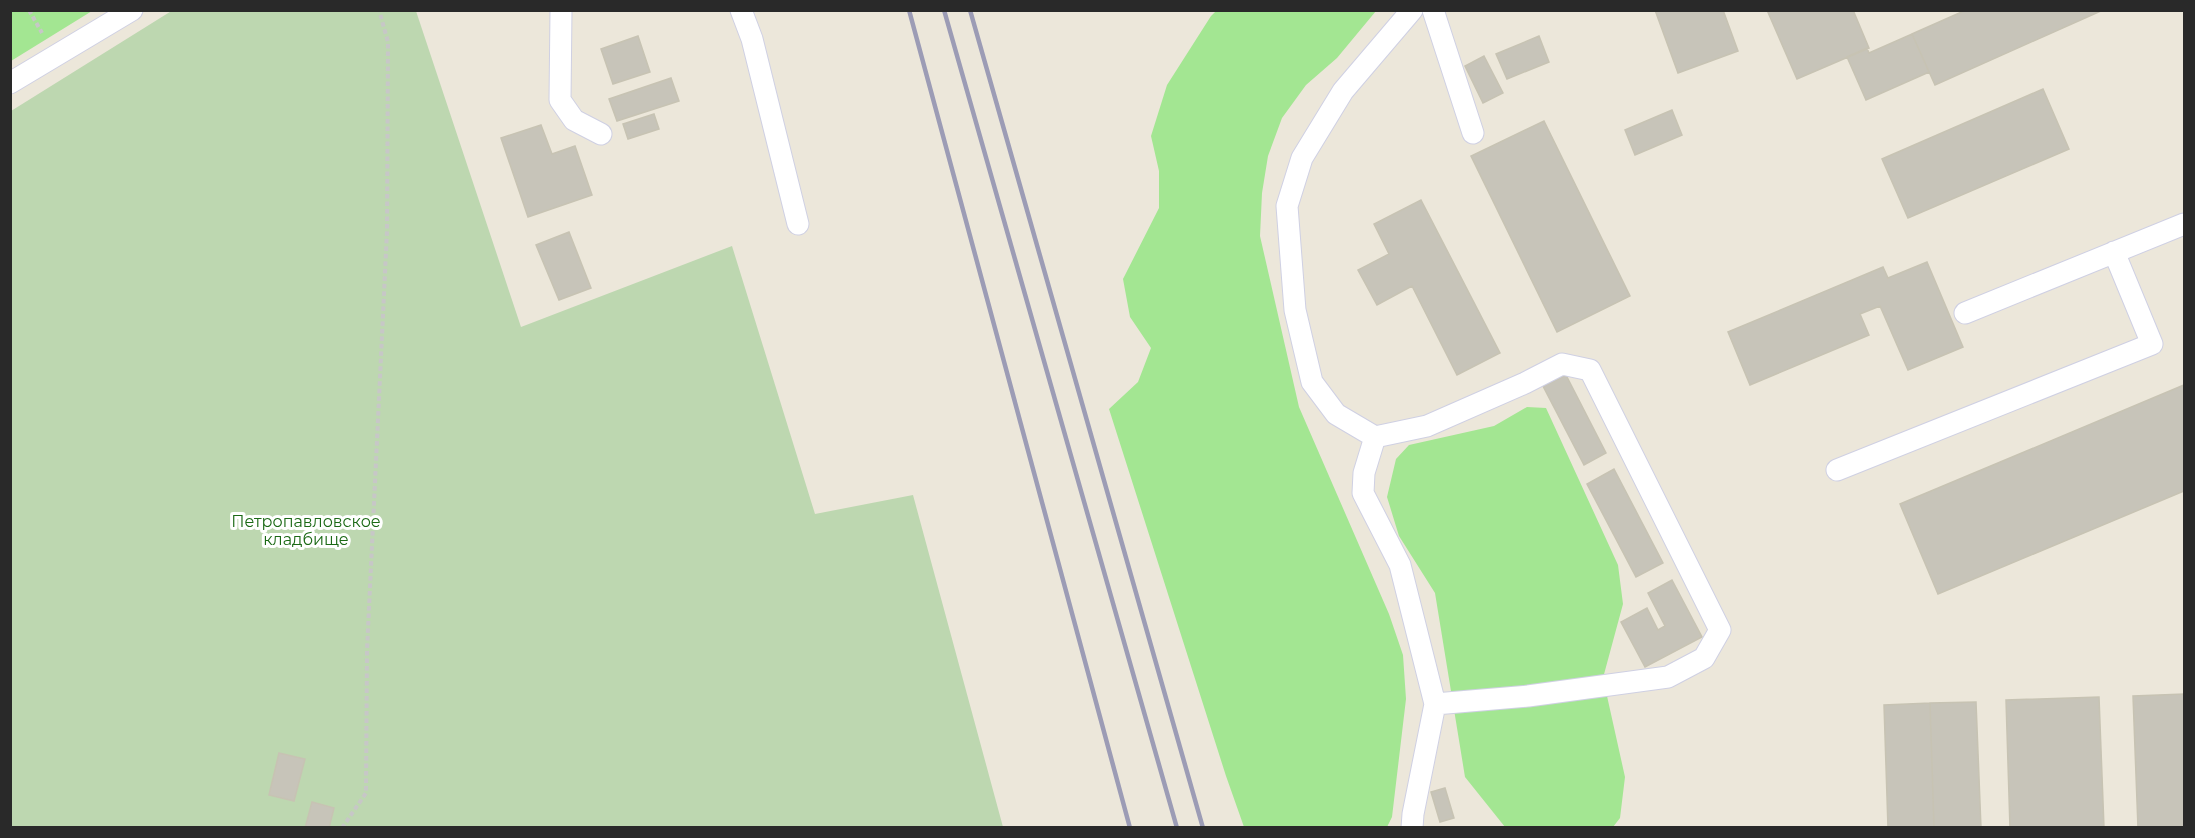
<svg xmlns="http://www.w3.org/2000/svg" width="2195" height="838" viewBox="0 0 2195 838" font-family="Montserrat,sans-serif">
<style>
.green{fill:#a3e692}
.cemetery{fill:#bdd7b0}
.building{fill:#c7c4b9;stroke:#c7c3b3;stroke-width:1.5}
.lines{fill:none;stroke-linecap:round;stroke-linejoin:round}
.service-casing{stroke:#cfd0e3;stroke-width:23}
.path{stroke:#c7c7c7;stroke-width:4;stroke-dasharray:4.5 3;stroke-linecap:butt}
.service{stroke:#fff;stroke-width:21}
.rail{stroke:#9c9cb5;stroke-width:4.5}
.labels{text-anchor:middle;stroke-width:6;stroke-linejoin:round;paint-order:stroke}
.park-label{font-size:16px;fill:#1b6915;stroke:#fff}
</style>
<rect width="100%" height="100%" fill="#ece7da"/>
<!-- green -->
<path class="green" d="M11,10H92V11L11,61Z
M1216,11H1376L1337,58L1306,85L1282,118L1268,156L1262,193L1260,236L1299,407L1389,614L1403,655L1406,699L1392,817L1387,827H1244L1226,776L1109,409L1138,382L1151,348L1130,317L1123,279L1159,208V171L1151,136L1167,85L1211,16Z
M1527,407L1546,408L1618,565L1623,604L1603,678L1625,777L1620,818L1613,827H1505L1465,777L1435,593L1399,536L1387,497L1396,459L1409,445L1494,426Z"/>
<!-- cemetery -->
<path class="cemetery" d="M173,10L416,11L521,327L732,246L815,514L913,495L1003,827L11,828V111Z"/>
<!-- building -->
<path class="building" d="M1655,10H1723L1738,51L1678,73Z
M1767,10H1853L1869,48L1797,79Z
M1966,10H2103L1935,85L1912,34Z
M1912,34L1929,72L1866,100L1847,57L1867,48L1869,53Z
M638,36L650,72L613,84L601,49Z
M1539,36L1549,62L1507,79L1496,54Z
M1484,56L1503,93L1483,103L1465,66Z
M671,78L679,101L617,121L609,99Z
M2043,89L2069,149L1908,218L1882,159Z
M1672,110L1682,135L1635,155L1625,130Z
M654,114L659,129L628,139L623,124Z
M1544,121L1630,296L1557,332L1471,156Z
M541,125L552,154L575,146L592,195L528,217L501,138Z
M1421,200L1500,353L1457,375L1412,286L1377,305L1358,270L1389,254L1374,224Z
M569,232L591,288L559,300L536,245Z
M1927,262L1963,347L1908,370L1880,306L1860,314L1869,335L1750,385L1728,332L1883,267L1888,278Z
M1566,375L1606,453L1584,465L1543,386Z
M2184,385V491L1938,594L1900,504Z
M1614,469L1663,563L1636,577L1587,484Z
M1672,580L1702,637L1645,667L1621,622L1647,608L1658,630L1665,626L1648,593Z
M2184,694V828H2138L2133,696Z
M2099,697L2104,828H2010L2006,700Z
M1976,702L1981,828H1934L1930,703Z
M1930,703L1934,828H1888L1884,705Z
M279,753L305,759L294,801L269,795Z
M1445,788L1454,818L1440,822L1431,792Z
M312,802L334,808L329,828H305Z"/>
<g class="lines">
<!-- service casing -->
<g class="service-casing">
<path id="service" d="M561,10L560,100L574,120L601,134
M741,10L752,39L798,224
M1433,10L1473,133
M10,83L132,10
M1965,313L2184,224
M1375,437L1364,473L1363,493L1400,565L1435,704L1528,696L1668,677L1704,658L1720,630L1590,370L1562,364L1525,383L1427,426L1375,437L1336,414L1312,382L1295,310L1287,206L1302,158L1343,91L1412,10
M1837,470L2152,344L2114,252
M1412,828L1413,814L1435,704"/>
</g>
<!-- path -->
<path class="path" d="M29,10L42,33
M342,828L366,793L367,650L387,231L388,42L379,10"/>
<!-- service -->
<use href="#service" class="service"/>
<!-- rail -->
<path class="rail" d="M909,10L1130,828
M944,10L1177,828
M970,10L1203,828"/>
</g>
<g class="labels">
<!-- park labels -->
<g class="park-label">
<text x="306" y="527">Петропавловское<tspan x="306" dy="18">кладбище</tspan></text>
</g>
</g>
<!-- border -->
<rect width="2195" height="838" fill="none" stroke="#292929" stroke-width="24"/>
</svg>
